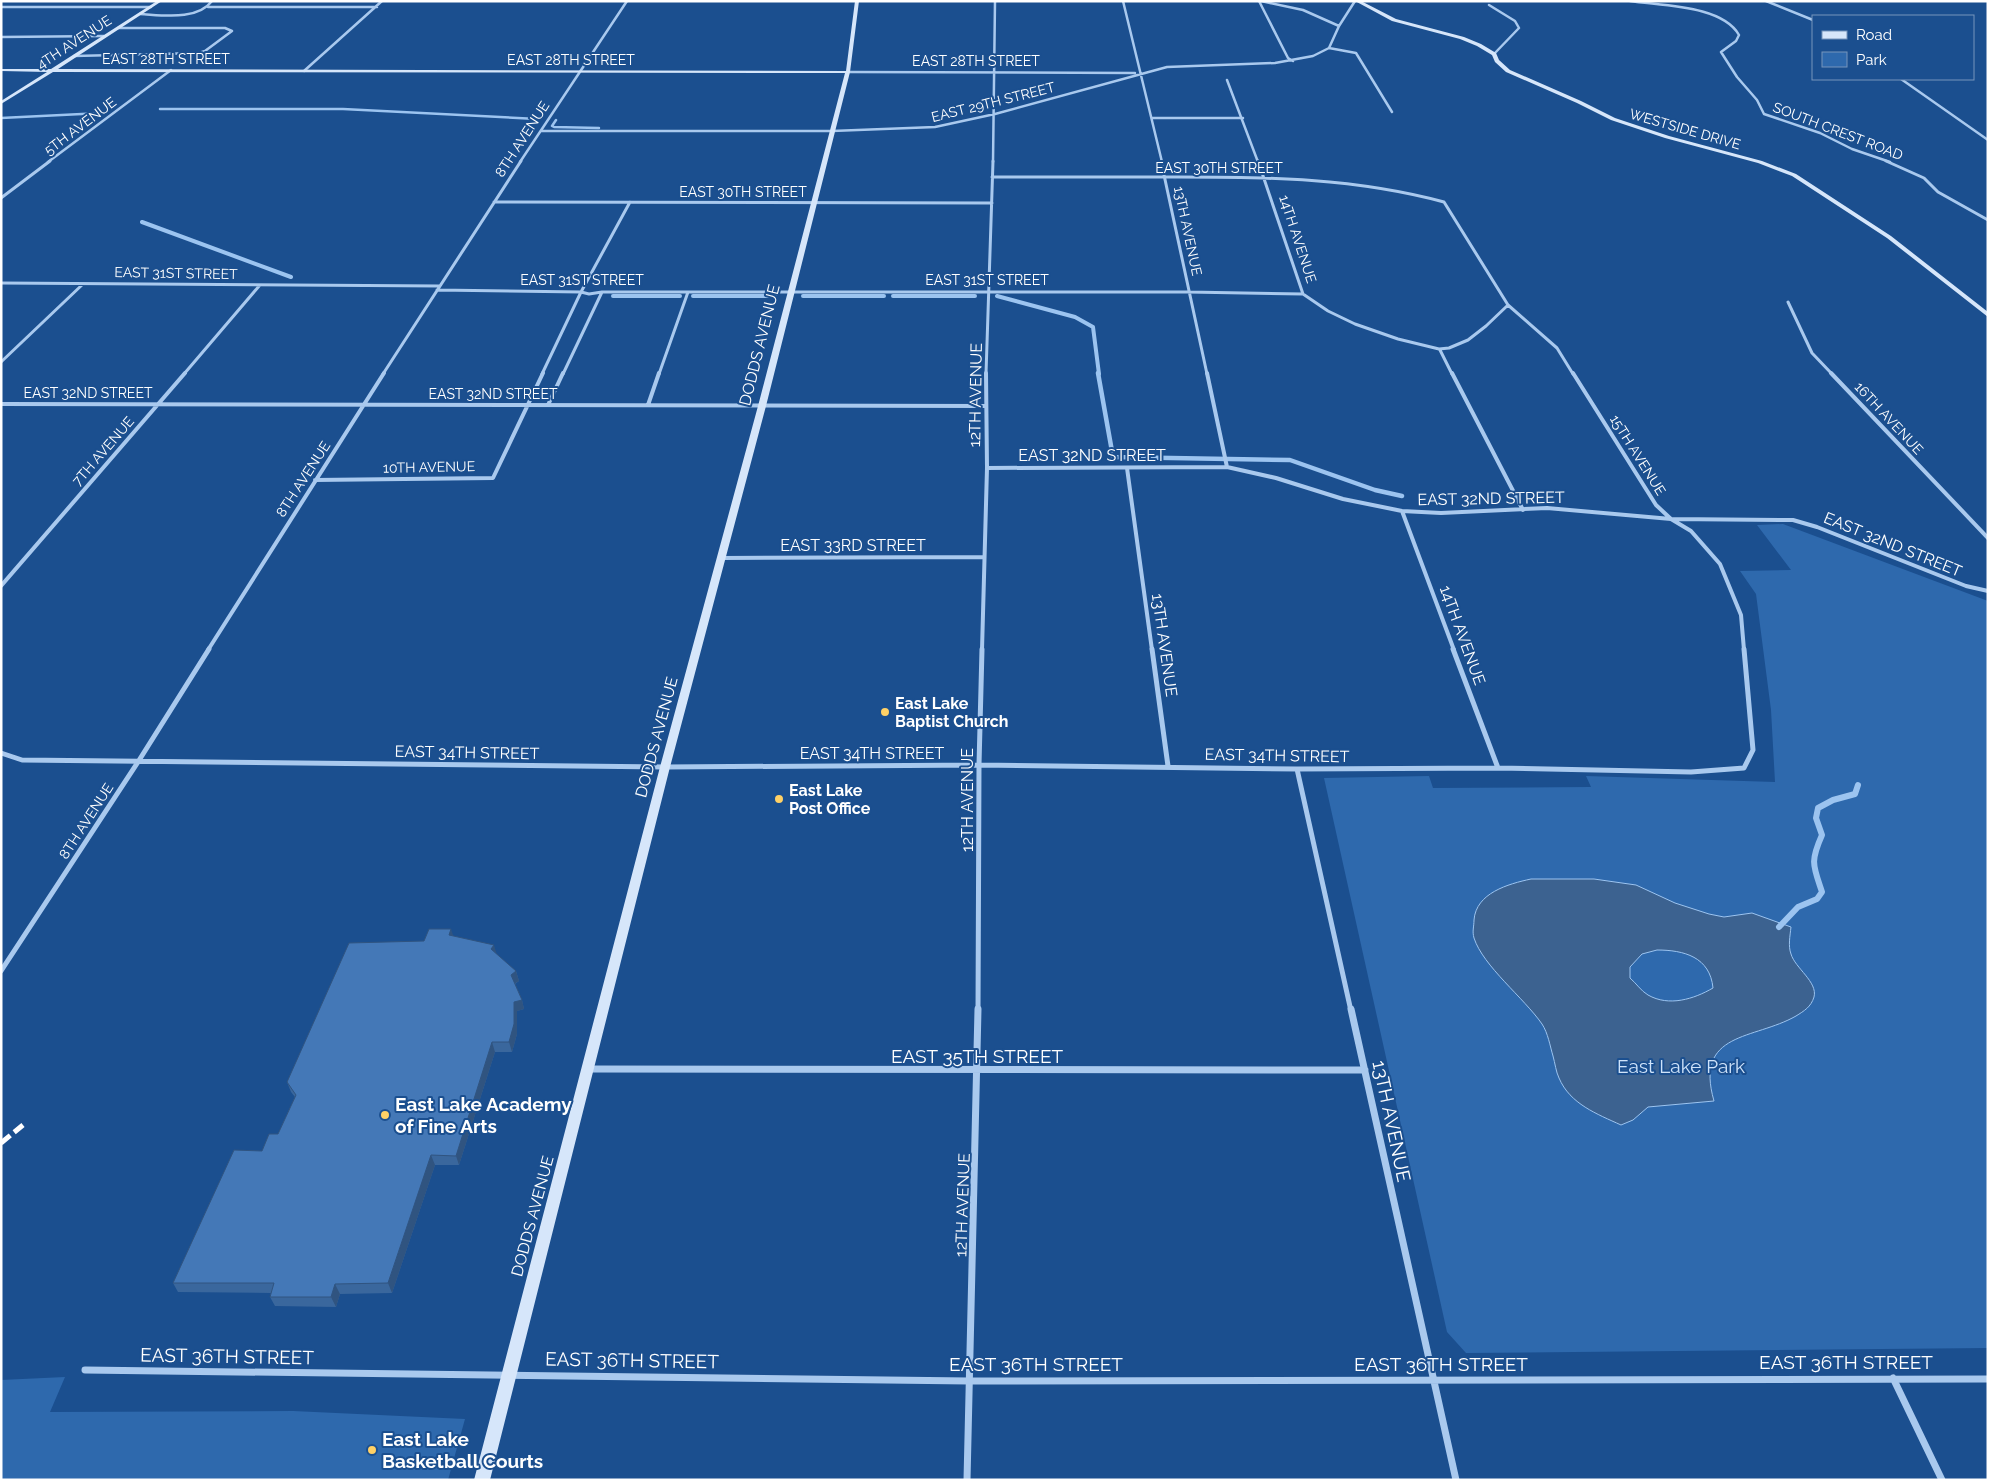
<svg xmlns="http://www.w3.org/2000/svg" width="1989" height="1481" viewBox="0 0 1989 1481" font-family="Raleway,sans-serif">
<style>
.green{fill:#2e69ad}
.water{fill:#3c6290;stroke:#9cc4f0;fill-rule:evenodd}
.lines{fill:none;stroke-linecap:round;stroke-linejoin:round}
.stream-far3{stroke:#9cc4f0;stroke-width:2.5}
.stream-far2{stroke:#9cc4f0;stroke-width:4}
.stream-far1{stroke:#9cc4f0;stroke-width:4.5}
.stream{stroke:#9cc4f0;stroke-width:6}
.street-far4{stroke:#a9c9ee;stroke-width:2.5}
.street-far3{stroke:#a9c9ee;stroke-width:3}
.street-far2{stroke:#a9c9ee;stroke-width:4}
.street-far1{stroke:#a9c9ee;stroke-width:5}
.street{stroke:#a9c9ee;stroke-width:7}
.secondary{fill:#d6e6fa;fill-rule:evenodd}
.rail{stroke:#fff;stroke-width:5;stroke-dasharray:12 5;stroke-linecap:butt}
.wall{fill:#3a679d}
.shaded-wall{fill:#305480}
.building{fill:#4478b7;stroke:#305480}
.poi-dot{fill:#ffd166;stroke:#1b4f8f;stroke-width:2}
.labels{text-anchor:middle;stroke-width:4;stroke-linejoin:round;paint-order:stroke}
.far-street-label{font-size:14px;fill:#fff;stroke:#1b4f8f}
.street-label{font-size:16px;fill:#fff;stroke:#1b4f8f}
.poi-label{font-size:16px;font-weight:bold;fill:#fff;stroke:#1b4f8f;text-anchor:start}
.near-street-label{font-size:19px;fill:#fff;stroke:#1b4f8f}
.near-park-label{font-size:19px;fill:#cfe3fa;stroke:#1b4f8f}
.near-poi-label{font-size:19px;font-weight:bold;fill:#fff;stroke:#1b4f8f;text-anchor:start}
</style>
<rect width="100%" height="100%" fill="#1b4f8f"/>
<!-- green -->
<path class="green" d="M1783,524L1988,601V1348L1466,1353L1447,1332L1324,778L1429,776L1433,788L1591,787L1586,776L1775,782L1771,710L1756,594L1740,571L1791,570L1757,525Z
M65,1377L50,1412L293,1411L465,1419L448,1480H1V1380Z"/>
<!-- water -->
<path class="water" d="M1531,879H1594L1636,885L1675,903L1709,914L1724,917L1752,913L1791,927C1790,936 1788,946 1791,954C1795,968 1818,982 1814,997C1811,1007 1804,1011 1796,1016C1754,1040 1694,1031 1714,1101L1648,1107L1633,1120L1621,1125C1597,1114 1570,1104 1559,1078C1556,1072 1555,1063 1553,1056C1550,1046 1548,1033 1542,1024C1524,998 1483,966 1474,938C1472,931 1474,927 1474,920C1476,893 1508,884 1531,879ZM1657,950C1684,950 1710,957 1713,988C1694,999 1669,1007 1648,995C1641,991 1636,983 1630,978V967L1642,954Z"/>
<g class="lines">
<!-- stream-far3 -->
<path class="stream-far3" d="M160,109H343L537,119
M1,118L102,113
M556,120L552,126L554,127L599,128"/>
<!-- stream-far2 -->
<path class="stream-far2" d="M142,222L291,277
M613,296H680
M693,296H775
M803,296H884
M893,296H975
M997,296L1075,317L1093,327L1099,374"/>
<!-- stream-far1 -->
<path class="stream-far1" d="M1098,373L1113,457L1290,460L1375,490L1402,496"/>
<!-- stream -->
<path class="stream" d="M1779,927L1798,907L1817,899L1822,892C1813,865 1810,862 1822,835L1816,818L1818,808L1833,800L1855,794L1858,785"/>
<!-- street-far4 -->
<path class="street-far4" d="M1123,1L1162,162
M1259,1L1288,58L1293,61
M1261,1L1303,10L1339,26
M1630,1C1661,6 1722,5 1739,35L1736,41L1721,52L1737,77L1757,100L1764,114L1820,133L1852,149L1890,162
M1766,1L1813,20
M1489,5L1515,21L1519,28L1494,54
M1,7H151
M208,7H377
M140,14C162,15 197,21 212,1
M1,37L104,36
M1329,48L1356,53L1392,112
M74,56L199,53L205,51L232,31L225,28H118
M304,71L382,1
M848,72L1135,73
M1901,79L1988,140
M1227,80L1258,162
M1152,118H1243
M541,131H832L935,127L995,114L1167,67L1275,63L1313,56L1329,48L1339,26L1355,1
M48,162L171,70
M520,162L627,1
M993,162L995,1"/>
<!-- street-far3 -->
<path class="street-far3" d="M1161,161L1207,374
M1258,161L1303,294
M1886,161L1924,178L1938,192L1988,220
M992,177C1054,177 1116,177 1178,177C1269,177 1355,178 1444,202L1508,305L1557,348L1573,374
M1,198L50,161
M494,202L992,203
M1,283L440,286
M437,290L581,292L589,294L602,292H1188L1303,294L1328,311L1355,324L1398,339L1439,349L1449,348L1468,340L1486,326L1508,305
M1788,302L1812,353L1832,374
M1440,350L1452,374
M1,362L83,284
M184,374L260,285
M383,374L521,161
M542,374L581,292L630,202
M563,374L602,292
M659,374L688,292
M986,374L993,161"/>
<!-- street-far2 -->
<path class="street-far2" d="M1207,373L1227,467
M1452,373L1523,510
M1573,373L1656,505L1671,519L1691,531L1720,564L1741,615L1744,650
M1831,373L1988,538
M1,404L985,406
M548,405L563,373
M648,405L659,373
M987,468L1227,467L1276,478L1343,499L1402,511L1441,513L1547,508L1671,519L1793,520L1817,527L1966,586L1988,591
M1127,468L1152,650
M315,480L493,478L543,373
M1402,511L1454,650
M722,558L984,557
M1,586L185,373
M208,650L384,373
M982,650L987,468L986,373"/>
<!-- street-far1 -->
<path class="street-far1" d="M1152,649L1168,766
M1453,649L1498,768
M1,753L22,760L665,767L979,765L1297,769L1498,768L1691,772L1744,768L1753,750L1744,649
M1297,769L1351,1011
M1,971L138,762L209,649
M978,1011L979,765L982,649"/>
<!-- street -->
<path class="street" d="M1351,1009L1456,1480
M589,1069L1365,1070
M85,1370L969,1381L1988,1379
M1893,1378L1942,1480
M967,1480L978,1009"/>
<!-- secondary -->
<path class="secondary" d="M157,1H162L58,69L846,71L855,1H859L850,72L766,406L670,767L490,1480H474L660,767L758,406L845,73L53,72L1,104V101L47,72L1,71V69H51Z
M1355,1H1361L1396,19L1464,37L1481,44L1496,53L1499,60L1510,70L1581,101L1615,118L1669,136L1762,161L1796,174L1891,236L1988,312V317L1887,238L1792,176L1758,163L1665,138L1611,120L1577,103L1506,72L1495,62L1492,55L1477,46L1460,39L1392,21Z"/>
<!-- rail -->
<path class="rail" d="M1,1143L23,1125"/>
</g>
<!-- wall -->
<path class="wall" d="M453,936L497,955L516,971L519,981L515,984L522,1000L524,1009L517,1011V1034L512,1052H495L459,1165H435L392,1293L340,1294L336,1307L275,1306L270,1297L271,1293L178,1292L173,1283L262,1151L278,1134L295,1097L291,1092L287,1082L424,941Z"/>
<!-- shaded-wall -->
<path class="shaded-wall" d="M451,929L454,938L449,935Z
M494,945L497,955L491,949Z
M516,971L519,981L514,984L511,975Z
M522,1000L524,1009L517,1011V1034L512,1052L509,1042L514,1002Z
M492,1042L495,1052L459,1165L456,1156Z
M431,1155L435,1165L392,1293L388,1283Z
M335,1284L340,1294L336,1307L331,1297Z"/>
<!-- building -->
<path class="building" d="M429,929H451L449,935L494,945L491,949L516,971L511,975L522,1000L514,1002V1024L509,1042H492L456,1156L431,1155L388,1283L335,1284L331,1297H270L274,1283H173L234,1150L262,1151L269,1134H278L296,1095L287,1082L349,943L424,941Z"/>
<!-- markers -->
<g class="poi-dot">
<circle cx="885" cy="712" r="5"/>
<circle cx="779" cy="799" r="5"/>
<circle cx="385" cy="1115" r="5"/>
<circle cx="372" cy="1450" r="5"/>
</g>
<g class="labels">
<!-- far-street labels -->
<g class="far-street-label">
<text transform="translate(74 42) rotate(-33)" y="5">4TH AVENUE</text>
<text x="166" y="64">EAST 28TH STREET</text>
<text x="571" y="65">EAST 28TH STREET</text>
<text x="976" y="66">EAST 28TH STREET</text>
<text transform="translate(993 102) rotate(-14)" y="5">EAST 29TH STREET</text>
<text transform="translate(80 126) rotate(-37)" y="5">5TH AVENUE</text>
<text transform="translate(1685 129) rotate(16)" y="5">WESTSIDE DRIVE</text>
<text transform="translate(1838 131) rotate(21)" y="5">SOUTH CREST ROAD</text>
<text transform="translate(522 139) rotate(-57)" y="5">8TH AVENUE</text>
<text x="1219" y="173">EAST 30TH STREET</text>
<text x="743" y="197">EAST 30TH STREET</text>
<text transform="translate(1188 231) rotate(78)" y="5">13TH AVENUE</text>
<text transform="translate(1298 239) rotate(72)" y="5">14TH AVENUE</text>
<text transform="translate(176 273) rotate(1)" y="5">EAST 31ST STREET</text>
<text x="582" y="285">EAST 31ST STREET</text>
<text x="987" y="285">EAST 31ST STREET</text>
<text x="88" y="398">EAST 32ND STREET</text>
<text x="493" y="399">EAST 32ND STREET</text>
<text transform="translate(1889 418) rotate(47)" y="5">16TH AVENUE</text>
<text transform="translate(103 451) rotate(-49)" y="5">7TH AVENUE</text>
<text transform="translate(1638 455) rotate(58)" y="5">15TH AVENUE</text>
<text transform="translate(429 467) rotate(-1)" y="5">10TH AVENUE</text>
<text transform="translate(303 479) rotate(-57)" y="5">8TH AVENUE</text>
<text transform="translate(86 821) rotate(-57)" y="5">8TH AVENUE</text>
</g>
<!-- street labels -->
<g class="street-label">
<text transform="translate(759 345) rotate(-76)" y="6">DODDS AVENUE</text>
<text transform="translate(975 395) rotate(-89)" y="6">12TH AVENUE</text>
<text x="1092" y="461">EAST 32ND STREET</text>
<text transform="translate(1491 498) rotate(-1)" y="6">EAST 32ND STREET</text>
<text transform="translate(1893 544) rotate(22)" y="6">EAST 32ND STREET</text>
<text x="853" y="551">EAST 33RD STREET</text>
<text transform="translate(1463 635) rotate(70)" y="6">14TH AVENUE</text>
<text transform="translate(1165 645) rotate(82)" y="6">13TH AVENUE</text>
<text transform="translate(656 737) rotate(-75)" y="6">DODDS AVENUE</text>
<text transform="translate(467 752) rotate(1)" y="6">EAST 34TH STREET</text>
<text x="872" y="759">EAST 34TH STREET</text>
<text transform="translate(1277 755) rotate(1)" y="6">EAST 34TH STREET</text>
<text transform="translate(967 800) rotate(-90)" y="6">12TH AVENUE</text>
<text transform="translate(962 1205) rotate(-88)" y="6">12TH AVENUE</text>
<text transform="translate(532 1216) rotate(-75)" y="6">DODDS AVENUE</text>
</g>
<!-- poi labels -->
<g class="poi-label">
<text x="895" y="709">East Lake<tspan x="895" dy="18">Baptist Church</tspan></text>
<text x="789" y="796">East Lake<tspan x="789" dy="18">Post Office</tspan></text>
</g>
<!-- near-street labels -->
<g class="near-street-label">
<text x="977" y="1063">EAST 35TH STREET</text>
<text transform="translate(1392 1121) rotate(78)" y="7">13TH AVENUE</text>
<text transform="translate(227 1356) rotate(1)" y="7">EAST 36TH STREET</text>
<text transform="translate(632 1360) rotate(1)" y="7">EAST 36TH STREET</text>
<text x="1846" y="1369">EAST 36TH STREET</text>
<text x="1036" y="1371">EAST 36TH STREET</text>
<text x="1441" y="1371">EAST 36TH STREET</text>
</g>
<!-- near-park labels -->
<g class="near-park-label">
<text x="1681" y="1073">East Lake Park</text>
</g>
<!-- near-poi labels -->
<g class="near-poi-label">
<text x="395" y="1111">East Lake Academy<tspan x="395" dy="22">of Fine Arts</tspan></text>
<text x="382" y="1446">East Lake<tspan x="382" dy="22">Basketball Courts</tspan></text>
</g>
</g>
<!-- border -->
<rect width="1989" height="1481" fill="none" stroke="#ffffff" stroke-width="5"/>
<!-- legend -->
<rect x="1812" y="15" width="162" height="65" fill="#1b4f8f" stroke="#7695bc"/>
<rect x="1822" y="31" width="25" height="8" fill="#d6e6fa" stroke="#7695bc"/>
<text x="1856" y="40" font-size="15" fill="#ffffff">Road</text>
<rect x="1822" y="52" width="25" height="15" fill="#2e69ad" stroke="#7695bc"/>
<text x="1856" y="65" font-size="15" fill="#ffffff">Park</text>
</svg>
